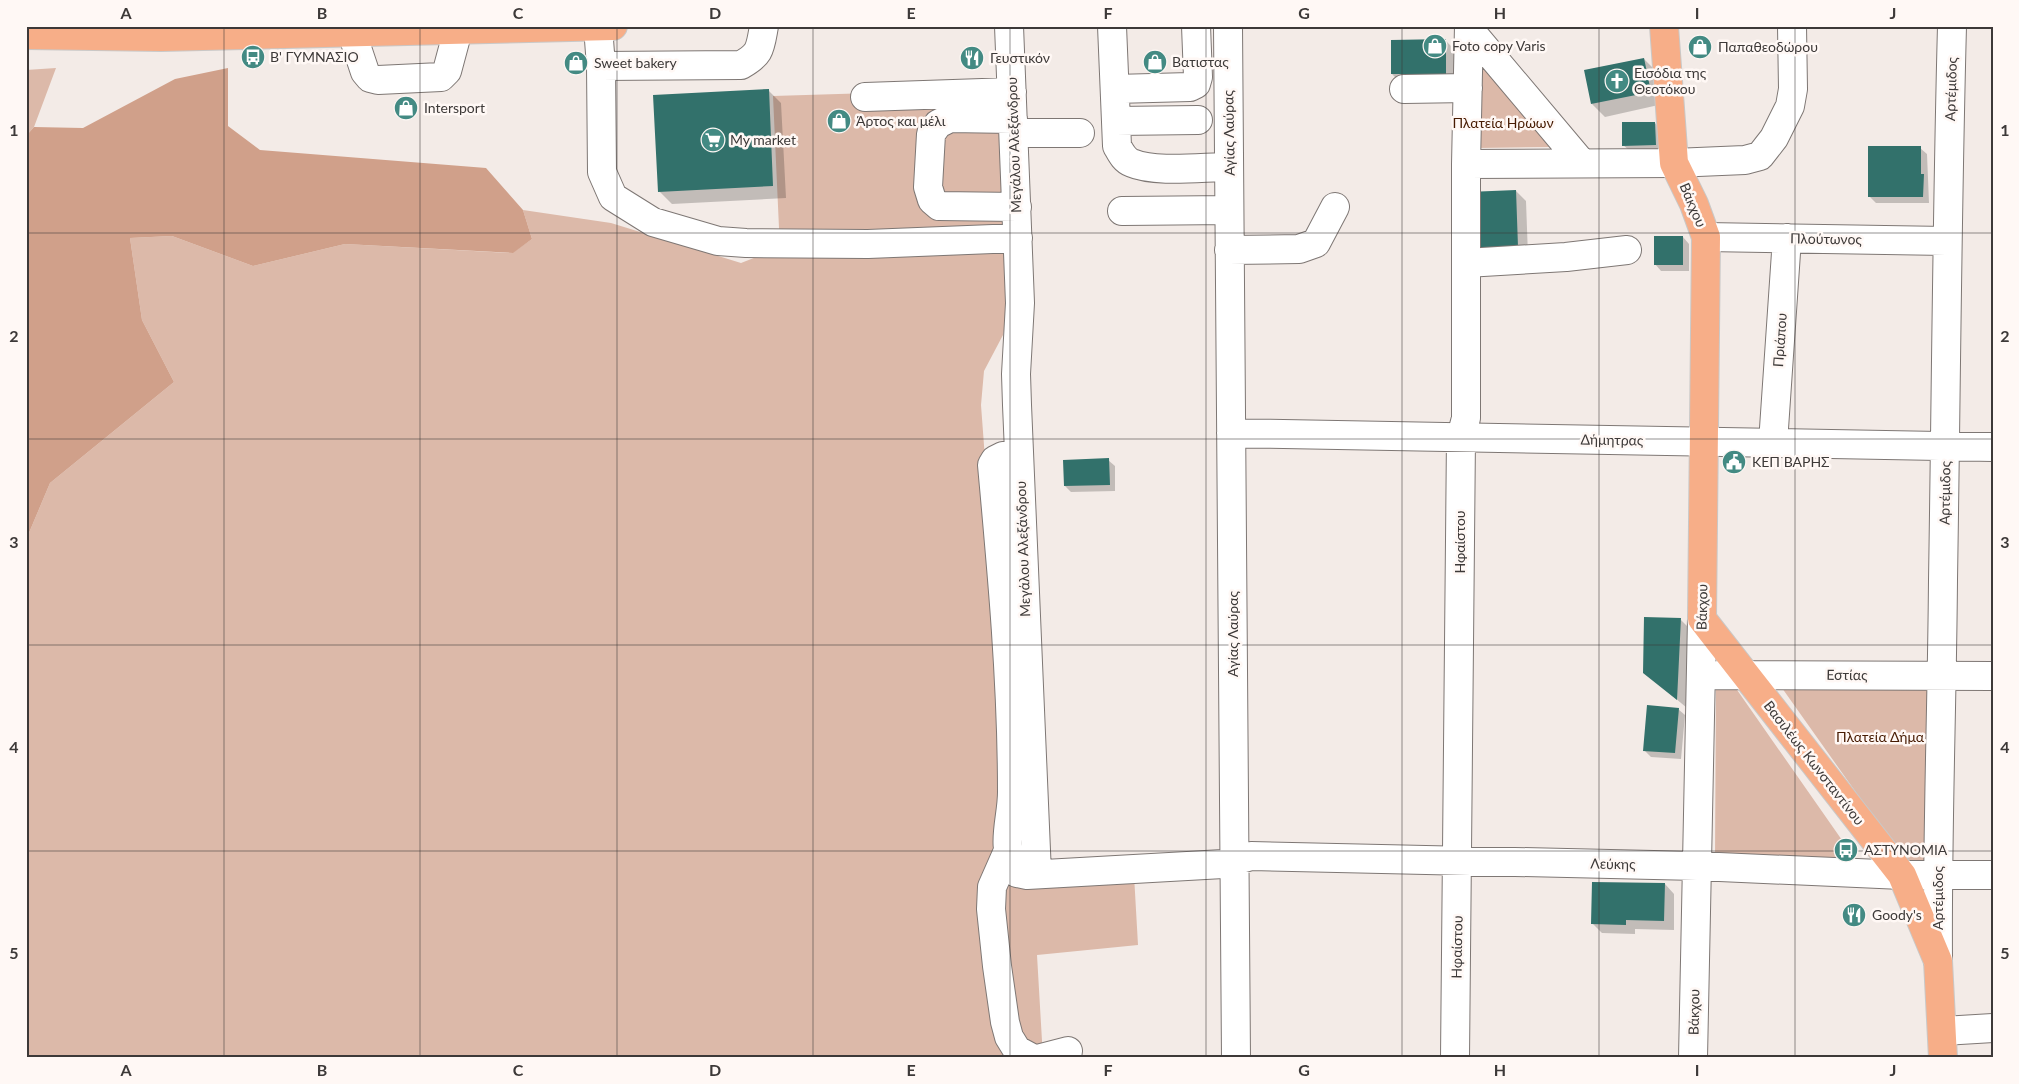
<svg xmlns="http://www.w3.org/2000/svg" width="2019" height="1084" viewBox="0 0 2019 1084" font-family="Lato,sans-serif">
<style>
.green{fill:#dcb9a9}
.forest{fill:#d0a08a}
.shadow{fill:#0003}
.building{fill:#32716b}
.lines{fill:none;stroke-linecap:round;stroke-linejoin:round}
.minor-casing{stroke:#7e7774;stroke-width:30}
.major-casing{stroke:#c9c8c7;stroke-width:30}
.minor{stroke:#fff;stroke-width:28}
.major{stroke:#f7ae88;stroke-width:28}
.grid{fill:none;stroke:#3d3938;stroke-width:1;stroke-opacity:0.55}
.labels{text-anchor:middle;stroke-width:5;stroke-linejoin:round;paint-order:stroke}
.poi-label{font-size:14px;fill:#3d3938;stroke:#fff8f5;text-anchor:start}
.street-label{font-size:14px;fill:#3d3938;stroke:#fff8f5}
.park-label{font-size:14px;fill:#471b02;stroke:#fff8f5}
.neatline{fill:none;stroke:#3d3938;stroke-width:2}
.grid-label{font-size:16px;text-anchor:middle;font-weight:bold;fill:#3d3938}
</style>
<rect width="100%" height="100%" fill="#f3ebe7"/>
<!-- green -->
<path class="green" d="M56,68L34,127L26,136V70Z
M1478,68L1495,69L1550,147L1477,148Z
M1002,89L1012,295L1003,335L984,371L981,405L1008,767L1002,862L1134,875L1138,945L1037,955L1043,1058H26V540L50,483L174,382L142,320L130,238L172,236L253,266L345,244L512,253L532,239L523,210L611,223L741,263L782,247L779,228L773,96Z
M1932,684L1929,863H1906L1782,688Z
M1716,685L1735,687L1858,863L1715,860Z"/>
<!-- forest -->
<path class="forest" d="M228,68V126L260,150L486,168L523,210L532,239L513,253L345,244L253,266L172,236L130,238L142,320L174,382L50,483L26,540V136L34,127L83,128L175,79Z"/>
<!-- shadow -->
<path class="shadow" d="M1445,40L1455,50V83L1402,84L1392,74Z
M1644,59L1657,72L1663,104L1605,117L1592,104Z
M768,90L781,103L786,198L672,204L659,191Z
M1655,123L1661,130V151H1630L1623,145Z
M1920,148L1927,154L1929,203H1876L1870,197Z
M1516,191L1526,201L1528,256L1481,258Z
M1683,237L1689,244V271H1661L1655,264Z
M1108,460L1115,466V491L1071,492L1065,486Z
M1681,620L1690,629L1687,708L1644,672Z
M1678,709L1685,715L1681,759L1651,757L1644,750Z
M1665,884L1674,894V930L1635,929V934L1602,933L1593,924Z"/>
<!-- building -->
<path class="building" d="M1446,39V74H1391V40Z
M1644,58L1651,92L1591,104L1584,70Z
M769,89L773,186L658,192L653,95Z
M1622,122H1655L1656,145L1622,146Z
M1868,146H1921V174H1924L1923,197H1868Z
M1516,190L1518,247L1470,249L1468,192Z
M1654,236H1683V265H1654Z
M1109,458L1110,485L1064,486L1063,460Z
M1644,617L1681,618L1677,700L1643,673Z
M1647,705L1679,708L1675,753L1643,751Z
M1592,882L1665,883L1664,921L1626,920V925L1591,924Z"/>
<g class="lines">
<!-- minor casing -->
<g class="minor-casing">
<path id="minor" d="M1009,26L1020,303L1016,374L1017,405L1037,874
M1112,26L1117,146C1121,153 1124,160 1132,163C1155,173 1203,167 1229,167
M1228,26L1236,1058
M598,27L601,66L602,172L613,197L653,222L718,241L746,243L868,244L1018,238
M1469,29L1581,162
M352,33L365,72L370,78L378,80L441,77L447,71L458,30
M601,66L741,65C761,54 760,48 764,26
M1115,89L1190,87L1196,84L1198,77L1196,26
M1404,89L1468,88
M865,97L1012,92
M1013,119L950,118L938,124L931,134L928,187L932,200L939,206L1017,207
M1116,121L1198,120
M1014,133H1080
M1466,164L1674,163L1745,160L1760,156L1774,138L1790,106L1793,89L1792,26
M1122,211L1229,210
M1706,237L1946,241
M1229,250L1299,249L1316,243L1335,207
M1466,263L1566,257L1627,250
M1231,433L1993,447
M1773,443L1787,238
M1019,455L1003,456L995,460L992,465C1002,574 1012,683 1012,792C1012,821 999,846 1017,873L1027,875L1223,864L1251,856L1697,866L1902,875H1993
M1701,675L1993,676
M1007,853L992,887L991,909L997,966L1005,1022L1009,1037L1017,1050L1032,1058
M1938,961C1937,834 1942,707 1943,580C1946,396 1947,211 1952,26
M1943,1031L1993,1028
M1041,1058L1068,1051
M1455,1058L1461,437L1466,418V164L1469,26
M1693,1058L1702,619"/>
</g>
<!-- major casing -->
<g class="major-casing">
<path id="major" d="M1664,26L1674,163L1694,204L1706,237L1702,619L1902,875L1938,961L1943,1058
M26,35L161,37L613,26"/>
</g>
<!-- minor -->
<use href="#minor" class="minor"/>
<!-- major -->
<use href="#major" class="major"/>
</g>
<!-- grid -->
<path class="grid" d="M224,26V1058M420,26V1058M617,26V1058M813,26V1058M1010,26V1058M1206,26V1058M1402,26V1058M1599,26V1058M1795,26V1058M26,233H1993M26,439H1993M26,645H1993M26,851H1993"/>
<!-- icons -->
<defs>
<g id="shop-disc" transform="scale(1.25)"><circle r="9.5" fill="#438a83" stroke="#fff8f5"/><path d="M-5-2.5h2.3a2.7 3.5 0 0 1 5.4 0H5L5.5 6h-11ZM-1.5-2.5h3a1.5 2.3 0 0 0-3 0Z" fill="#fff"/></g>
<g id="bus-disc" transform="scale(1.25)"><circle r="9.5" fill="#438a83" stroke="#fff8f5"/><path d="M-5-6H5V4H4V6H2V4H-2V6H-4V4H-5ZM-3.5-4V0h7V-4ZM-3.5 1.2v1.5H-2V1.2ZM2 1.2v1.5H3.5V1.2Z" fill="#fff"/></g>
<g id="restaurant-disc" transform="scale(1.25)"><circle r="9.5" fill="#438a83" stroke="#fff8f5"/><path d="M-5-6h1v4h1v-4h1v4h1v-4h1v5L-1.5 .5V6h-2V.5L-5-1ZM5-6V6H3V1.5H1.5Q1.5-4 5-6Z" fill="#fff"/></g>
<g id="church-disc" transform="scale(1.25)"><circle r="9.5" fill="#438a83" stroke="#fff8f5"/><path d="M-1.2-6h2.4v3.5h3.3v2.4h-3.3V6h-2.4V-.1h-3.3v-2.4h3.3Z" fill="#fff"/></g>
<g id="supermarket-disc" transform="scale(1.25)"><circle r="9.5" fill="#438a83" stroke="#fff8f5"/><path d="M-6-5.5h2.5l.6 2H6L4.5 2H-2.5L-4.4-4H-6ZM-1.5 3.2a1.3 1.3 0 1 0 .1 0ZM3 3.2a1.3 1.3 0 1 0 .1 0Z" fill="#fff"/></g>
<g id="civic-disc" transform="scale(1.25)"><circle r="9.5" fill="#438a83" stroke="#fff8f5"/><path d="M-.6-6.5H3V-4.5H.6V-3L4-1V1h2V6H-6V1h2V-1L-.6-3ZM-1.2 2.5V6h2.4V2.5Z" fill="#fff"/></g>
</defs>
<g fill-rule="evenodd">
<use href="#shop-disc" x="1435" y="46"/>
<use href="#shop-disc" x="1700" y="47"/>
<use href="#bus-disc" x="253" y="57"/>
<use href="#restaurant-disc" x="972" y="58"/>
<use href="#shop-disc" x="1155" y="62"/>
<use href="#shop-disc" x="576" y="63"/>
<use href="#church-disc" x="1617" y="81"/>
<use href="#shop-disc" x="406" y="108"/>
<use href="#shop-disc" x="839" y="121"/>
<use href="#supermarket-disc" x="713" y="140"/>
<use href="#civic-disc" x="1734" y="462"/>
<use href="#bus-disc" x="1846" y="850"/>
<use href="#restaurant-disc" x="1854" y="915"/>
</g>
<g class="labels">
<!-- poi labels -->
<g class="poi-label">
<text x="1452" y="51">Foto copy Varis</text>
<text x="1718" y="52">Παπαθεοδώρου</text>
<text x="270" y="62">Β' ΓΥΜΝΑΣΙΟ</text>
<text x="990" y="63">Γευστικόν</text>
<text x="1172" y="67">Βατιστας</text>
<text x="594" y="68">Sweet bakery</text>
<text x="1634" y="78">Εισόδια της<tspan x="1634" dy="16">Θεοτόκου</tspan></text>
<text x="424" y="113">Intersport</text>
<text x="856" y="126">Άρτος και μέλι</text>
<text x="730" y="145">My market</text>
<text x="1752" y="467">ΚΕΠ ΒΑΡΗΣ</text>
<text x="1864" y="855">ΑΣΤΥΝΟΜΙΑ</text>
<text x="1872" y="920">Goody's</text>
</g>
<!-- street labels -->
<g class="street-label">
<text transform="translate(1951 89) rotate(-88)" y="5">Αρτέμιδος</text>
<text transform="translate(1229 133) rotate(-91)" y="5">Αγίας Λαύρας</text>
<text transform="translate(1014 145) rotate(-92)" y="5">Μεγάλου Αλεξάνδρου</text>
<text transform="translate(1693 205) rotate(67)" y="5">Βάκχου</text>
<text transform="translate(1826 239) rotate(1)" y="5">Πλούτωνος</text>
<text transform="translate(1780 340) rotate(-86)" y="5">Πριάπου</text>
<text transform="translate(1612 440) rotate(1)" y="5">Δήμητρας</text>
<text transform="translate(1945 493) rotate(-89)" y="5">Αρτέμιδος</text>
<text transform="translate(1460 542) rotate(-90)" y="5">Ηφαίστου</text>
<text transform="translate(1023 549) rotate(-92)" y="5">Μεγάλου Αλεξάνδρου</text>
<text transform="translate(1702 607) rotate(-89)" y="5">Βάκχου</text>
<text transform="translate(1233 634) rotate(-90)" y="5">Αγίας Λαύρας</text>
<text transform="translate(1847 675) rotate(1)" y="5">Εστίας</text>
<text transform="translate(1814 763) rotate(52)" y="5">Βασιλέως Κωνσταντίνου</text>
<text transform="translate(1613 864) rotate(1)" y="5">Λεύκης</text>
<text transform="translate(1938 898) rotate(-90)" y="5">Αρτέμιδος</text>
<text transform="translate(1457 947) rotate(-89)" y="5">Ηφαίστου</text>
<text transform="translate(1694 1012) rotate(-89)" y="5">Βάκχου</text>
</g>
<!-- park labels -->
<g class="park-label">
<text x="1503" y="128">Πλατεία Ηρώων</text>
<text x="1880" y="742">Πλατεία Δήμα</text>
</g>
</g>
<!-- border -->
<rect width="2019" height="1084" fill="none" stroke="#fff8f5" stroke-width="55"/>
<rect x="28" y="28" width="1964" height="1028" class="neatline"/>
<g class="grid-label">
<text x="126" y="19">A</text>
<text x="322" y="19">B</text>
<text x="518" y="19">C</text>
<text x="715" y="19">D</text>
<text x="911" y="19">E</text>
<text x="1108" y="19">F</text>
<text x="1304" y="19">G</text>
<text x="1500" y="19">H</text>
<text x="1697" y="19">I</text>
<text x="1893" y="19">J</text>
<text x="14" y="136">1</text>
<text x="2005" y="136">1</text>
<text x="14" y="342">2</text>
<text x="2005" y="342">2</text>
<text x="14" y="548">3</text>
<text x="2005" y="548">3</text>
<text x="14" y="753">4</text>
<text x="2005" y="753">4</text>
<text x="14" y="959">5</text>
<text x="2005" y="959">5</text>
<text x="126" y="1076">A</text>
<text x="322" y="1076">B</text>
<text x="518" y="1076">C</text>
<text x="715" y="1076">D</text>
<text x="911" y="1076">E</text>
<text x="1108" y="1076">F</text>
<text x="1304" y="1076">G</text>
<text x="1500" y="1076">H</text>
<text x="1697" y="1076">I</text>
<text x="1893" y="1076">J</text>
</g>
</svg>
